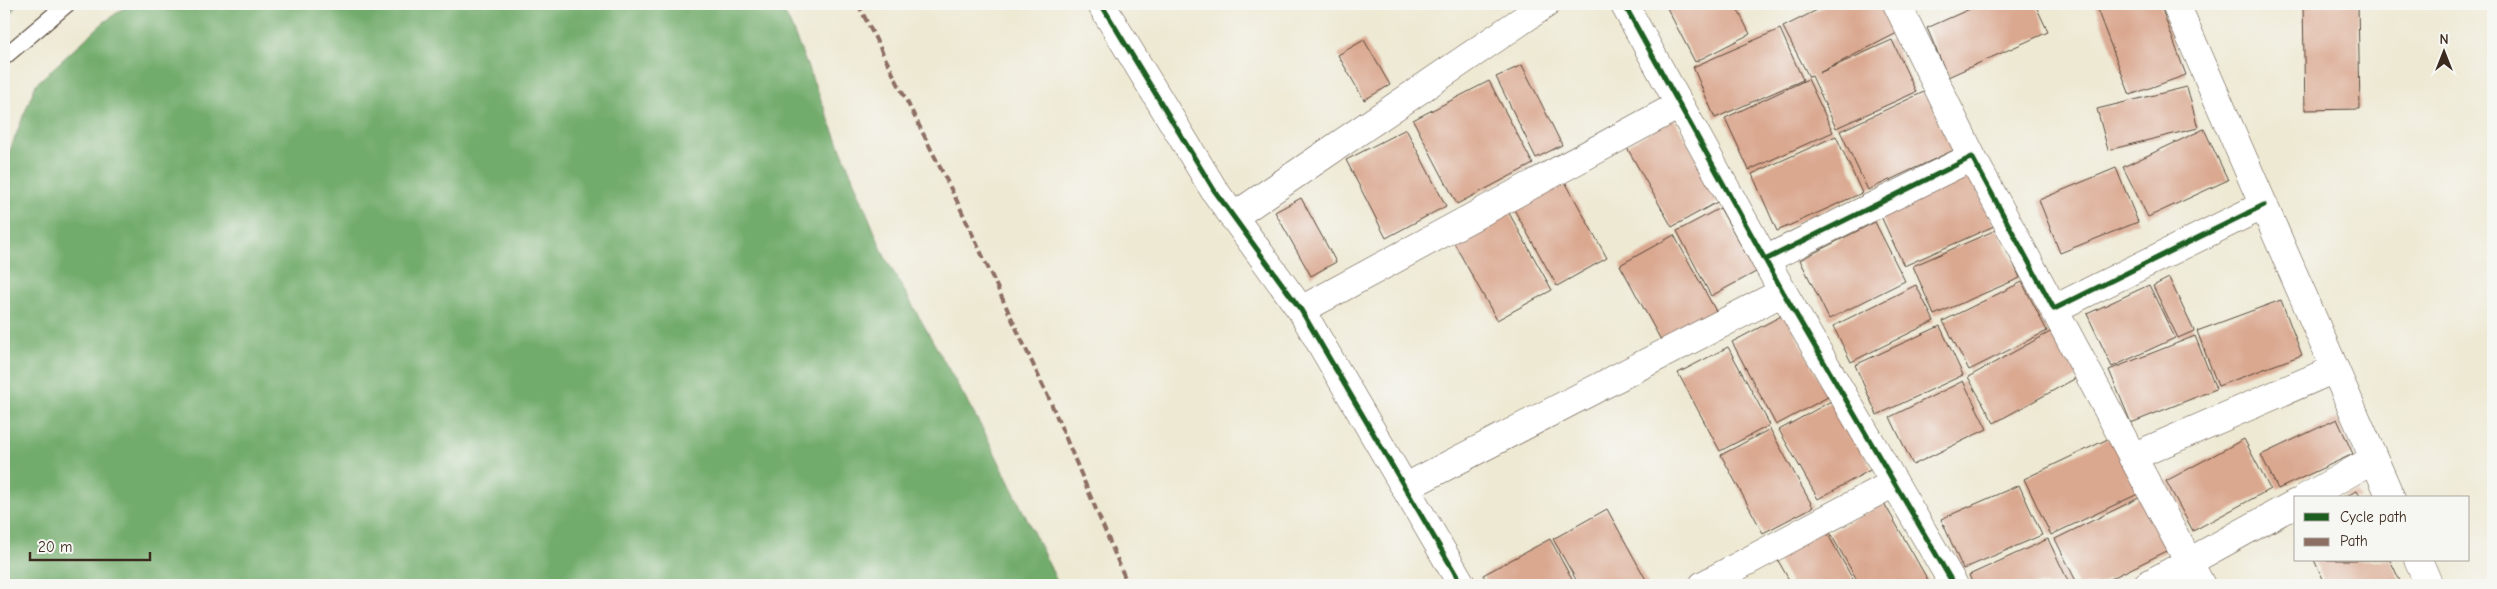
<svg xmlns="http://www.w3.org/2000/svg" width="2497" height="589" viewBox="0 0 2497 589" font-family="'Comic Neue',sans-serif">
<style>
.forest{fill:#72ac6c;stroke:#566b45}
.building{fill:#daa78f}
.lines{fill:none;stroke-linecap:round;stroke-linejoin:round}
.service-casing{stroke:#564739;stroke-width:18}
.minor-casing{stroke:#564739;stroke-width:29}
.service{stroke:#fff;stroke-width:16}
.minor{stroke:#fff;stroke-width:28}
.quiet{stroke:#8d6e63;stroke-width:4;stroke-dasharray:8 4;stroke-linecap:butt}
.cycleway-casing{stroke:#f6f6f2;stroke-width:8}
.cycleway{stroke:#1b5e20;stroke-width:5}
</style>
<rect width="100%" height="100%" fill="#f6f6f2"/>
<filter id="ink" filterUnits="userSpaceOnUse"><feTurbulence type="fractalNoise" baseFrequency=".02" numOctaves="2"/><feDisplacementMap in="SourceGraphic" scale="10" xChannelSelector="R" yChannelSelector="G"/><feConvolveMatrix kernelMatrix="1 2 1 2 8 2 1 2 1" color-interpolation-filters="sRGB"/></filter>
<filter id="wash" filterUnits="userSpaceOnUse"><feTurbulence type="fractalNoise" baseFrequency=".0096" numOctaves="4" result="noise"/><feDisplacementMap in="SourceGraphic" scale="20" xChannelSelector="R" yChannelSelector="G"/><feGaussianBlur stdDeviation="1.12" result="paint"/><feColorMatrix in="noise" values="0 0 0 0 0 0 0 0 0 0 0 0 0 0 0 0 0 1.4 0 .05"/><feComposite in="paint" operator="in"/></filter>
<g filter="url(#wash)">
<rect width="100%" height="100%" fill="#eee9d3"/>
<!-- forest -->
<path class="forest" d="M4,4H16L4,30Z
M129,4H779L789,21L884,255L986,435L1059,585H4V160L8,155L36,84L103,23Z"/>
<g id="blocks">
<!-- building -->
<path class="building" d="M1665,4H1735L1750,34L1695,62Z
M1803,4H1819L1807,10Z
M1829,4H1882L1897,33L1819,73L1892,40L1916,92L1836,128L1812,76L1809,77L1783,27Z
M1953,4H1967L1956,9Z
M1981,4H2035L2048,32L1948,77L1927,28Z
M2095,4H2160L2186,75L2130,95Z
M2303,4H2358L2360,109L2305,110Z
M1780,29L1803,80L1715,118L1693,67Z
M1364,40L1390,85L1364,100L1338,55Z
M1522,65L1562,145L1536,158L1496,77Z
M1808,79L1833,132L1749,170L1725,118Z
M1489,81L1533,164L1457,204L1413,120Z
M2187,87L2198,128L2108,150L2097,109Z
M1926,91L1954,150L1868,190L1840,131Z
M1674,119L1721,200L1672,227L1626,146Z
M1406,129L1446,206L1386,238L1346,160Z
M2204,129L2228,180L2148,217L2123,167Z
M1836,136L1862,193L1777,231L1752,174Z
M2116,168L2138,222L2060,253L2039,200Z
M1969,171L1994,226L1904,266L1879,212Z
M1563,178L1607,258L1557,286L1512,206Z
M1301,198L1336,262L1311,276L1275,212Z
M1505,206L1552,290L1497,320L1450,236Z
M1720,208L1756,272L1711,296L1677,231Z
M1875,222L1905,281L1829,319L1800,260Z
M1998,229L2020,278L1934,315L1913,266Z
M1674,235L1717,313L1662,342L1620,265Z
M2169,278L2194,331L2178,338L2153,286Z
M2022,282L2047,331L1969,370L1943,321Z
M1916,285L1934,321L1851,362L1833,326Z
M2149,285L2175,338L2112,367L2087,314Z
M2281,300L2302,355L2218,386L2197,331Z
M1785,314L1828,397L1776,425L1732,342Z
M1940,326L1963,375L1877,415L1855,365Z
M2052,331L2078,377L1994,423L1968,377Z
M2195,336L2216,389L2131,423L2109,370Z
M1728,347L1770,425L1720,451L1678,373Z
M1963,381L1987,429L1913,465L1890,417Z
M1833,400L1872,469L1818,499L1779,430Z
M2337,419L2353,454L2278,489L2261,455Z
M1770,429L1813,507L1763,533L1721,455Z
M2112,437L2140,493L2051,535L2024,479Z
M2244,439L2270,489L2193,531L2166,481Z
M2019,485L2042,535L1963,569L1941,519Z
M2357,491L2361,498H2342Z
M2141,497L2167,551L2098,585H2078L2055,539Z
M1884,503L1929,582L1923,585H1860L1830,533Z
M1607,509L1649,585H1579L1553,539Z
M1825,529L1856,585H1792L1776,557Z
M1550,539L1575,585H1489L1483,575Z
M2048,539L2070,585H1973L1969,575Z
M2314,560H2390L2402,585H2326Z"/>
</g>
</g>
<g filter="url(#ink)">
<use href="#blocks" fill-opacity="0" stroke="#564739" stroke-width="1"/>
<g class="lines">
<!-- service casing -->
<g class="service-casing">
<path id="service" d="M4,57L67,4"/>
</g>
<!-- minor casing -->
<g class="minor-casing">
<path id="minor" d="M1101,4L1214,190L1301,310L1462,585
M1624,4L1783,292L1954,585
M1897,4L1972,157
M2176,4L2391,498
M1233,217L1546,4
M1765,260L1972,157L2054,309L2264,205
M2054,309L2201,585
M1301,310L1679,105
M2132,457L2335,369
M1406,487L1783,292
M2305,498L2374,459
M2418,560L2429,585
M1703,585L1894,483
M2147,585L2296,503"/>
</g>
<!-- service -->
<use href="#service" class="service"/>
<!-- minor -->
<use href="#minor" class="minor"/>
<!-- quiet -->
<path class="quiet" d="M858,4L956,199L1051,403L1128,585"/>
<!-- cycleway casing -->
<g class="cycleway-casing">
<path id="cycleway" d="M1101,4L1214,190L1301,310L1462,585
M1624,4L1783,292L1954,585
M1765,260L1972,157L2054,309L2264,205"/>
</g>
<!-- cycleway -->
<use href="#cycleway" class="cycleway"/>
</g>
</g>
<!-- margin -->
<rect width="2497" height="589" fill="none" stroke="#f6f6f2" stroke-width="20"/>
<!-- legend -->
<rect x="2294" y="496" width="175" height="65" fill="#f6f6f2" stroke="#aba49d"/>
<rect x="2304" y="513" width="25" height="8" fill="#1b5e20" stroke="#aba49d"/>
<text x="2340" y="522" font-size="15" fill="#3b2a1e">Cycle path</text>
<rect x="2304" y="538" width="25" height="8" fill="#8d6e63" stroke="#aba49d"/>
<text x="2340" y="546" font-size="15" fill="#3b2a1e">Path</text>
<!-- north arrow -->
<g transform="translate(2444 52)" stroke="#f6f6f2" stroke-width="4" paint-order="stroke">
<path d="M0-4L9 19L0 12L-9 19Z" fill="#3b2a1e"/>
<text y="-8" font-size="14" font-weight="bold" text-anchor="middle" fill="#3b2a1e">N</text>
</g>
<!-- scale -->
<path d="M30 552v8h120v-8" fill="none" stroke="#3b2a1e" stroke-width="2.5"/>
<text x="38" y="552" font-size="15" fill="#3b2a1e" stroke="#f6f6f2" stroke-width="4" paint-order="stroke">20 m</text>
</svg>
